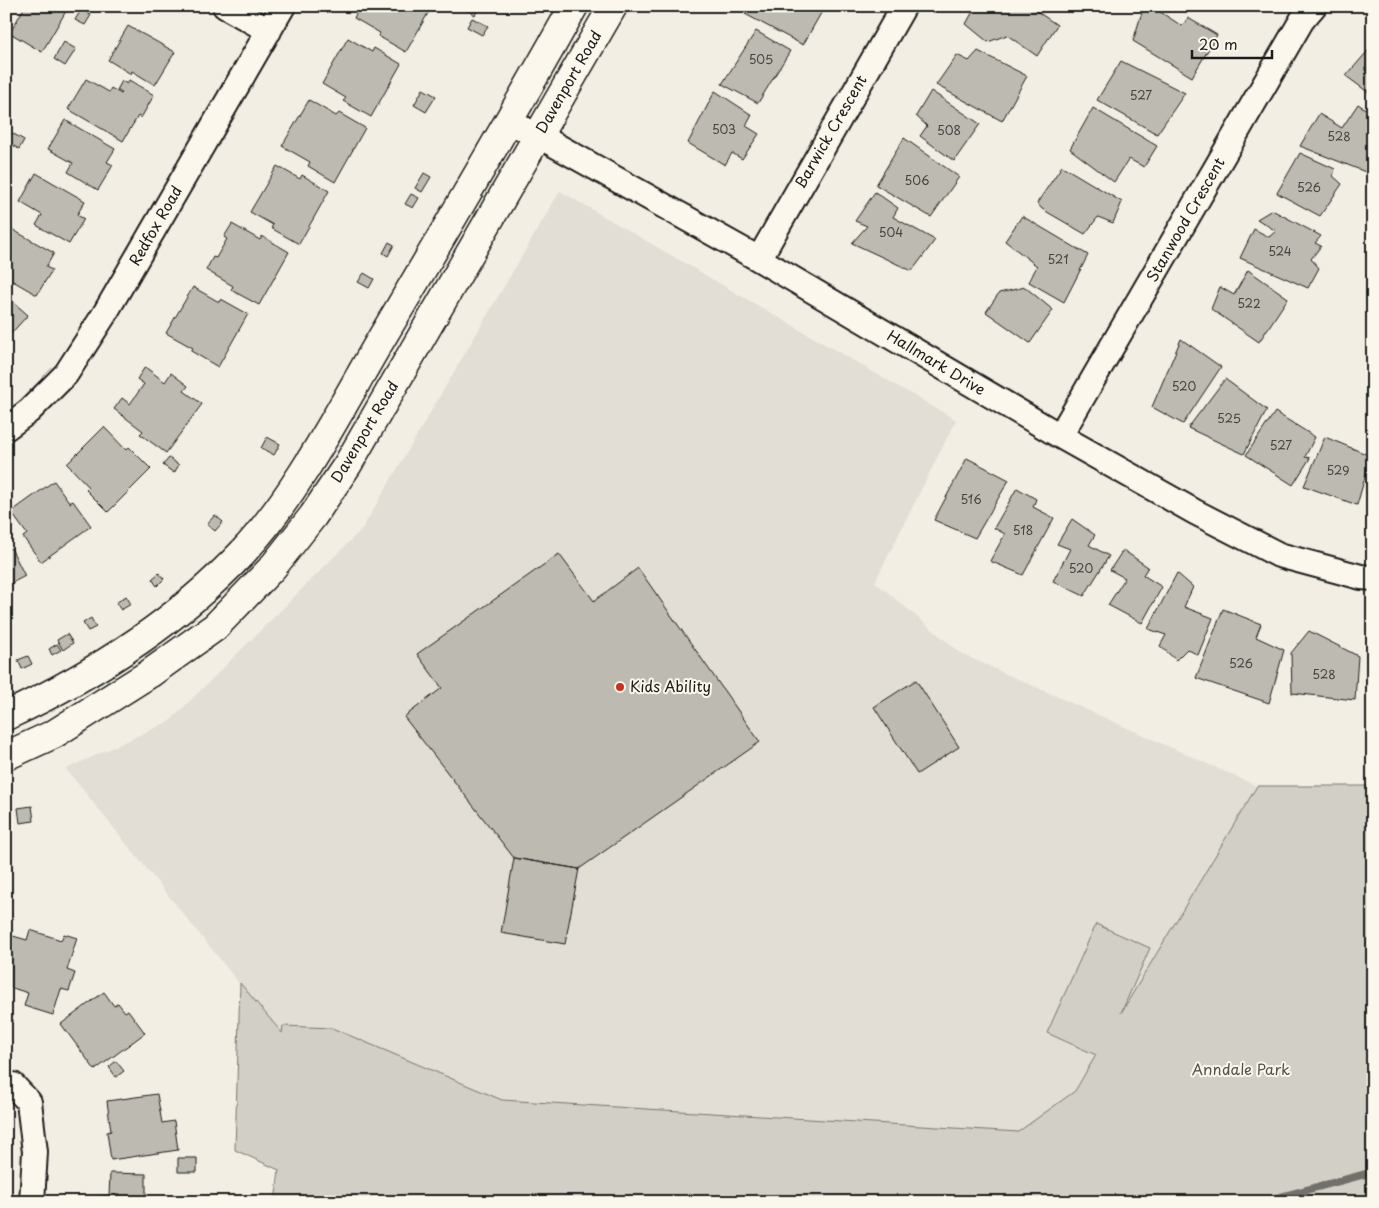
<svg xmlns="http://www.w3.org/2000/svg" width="1379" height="1208" viewBox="0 0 1379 1208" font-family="'Playpen Sans',sans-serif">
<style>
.built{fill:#e2ded5}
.green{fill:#d2cfc6;stroke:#777671}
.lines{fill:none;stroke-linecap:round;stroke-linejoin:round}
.stream{stroke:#716f6b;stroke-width:8}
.building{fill:#bdbab1;stroke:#1c1c1c}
.minor-casing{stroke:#1c1c1c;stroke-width:28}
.tertiary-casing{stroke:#1c1c1c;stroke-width:31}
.minor{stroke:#fbf7ec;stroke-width:24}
.tertiary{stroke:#fbf7ec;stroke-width:28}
.poi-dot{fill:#c8321e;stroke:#fbf7ec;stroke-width:2}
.labels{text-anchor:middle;stroke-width:4;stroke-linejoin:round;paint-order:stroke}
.number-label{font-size:12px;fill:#444441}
.street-label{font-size:15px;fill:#1c1c1c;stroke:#fbf7ec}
.poi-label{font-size:15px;fill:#1c1c1c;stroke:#fbf7ec;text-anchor:start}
.park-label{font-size:15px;fill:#53524f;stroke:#fbf7ec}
</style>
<rect width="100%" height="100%" fill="#f2eee4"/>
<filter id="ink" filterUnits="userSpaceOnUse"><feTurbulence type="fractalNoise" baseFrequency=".02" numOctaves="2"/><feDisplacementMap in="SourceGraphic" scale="10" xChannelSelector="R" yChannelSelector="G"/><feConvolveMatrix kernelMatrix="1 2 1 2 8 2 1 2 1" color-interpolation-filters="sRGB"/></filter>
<g filter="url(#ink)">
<!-- built -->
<path class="built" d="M560,191L956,420L875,582L962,654L1257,786L1021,1181L316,1072L239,983L66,769L170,721L362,529Z"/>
<!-- green -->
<path class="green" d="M1257,786H1373V1202H275L279,1170L235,1150L240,983L282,1033L283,1026L332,1028L502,1100L1018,1132L1075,1091L1096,1055L1047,1033L1096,924L1150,948L1121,1013Z"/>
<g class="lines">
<!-- stream -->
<path class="stream" d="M1262,1202L1373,1172"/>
</g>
<!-- building -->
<path class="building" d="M25,6H69L42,52L10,33Z
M360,6H432L406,52L378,36L380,33L354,18Z
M465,6H480L475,15L464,8Z
M750,6H825L803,45L745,14Z
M976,6H1029L1057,25L1037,56L1007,35L988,42L966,24Z
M1144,6H1151L1182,26L1188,18L1217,35L1192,77L1133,41Z
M81,10L91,15L85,25L75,20Z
M472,18L488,26L482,35L467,27Z
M128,26L175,52L155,85L132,71L131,74L108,60Z
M756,31L790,51L758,103L722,84Z
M348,38L372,52L374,48L401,64L371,117L343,101L346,98L322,84Z
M64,42L76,49L65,66L54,59Z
M1373,45V96L1346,76Z
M978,51L1027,76L1002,121L936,85L957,55L969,61Z
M1121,61L1185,93L1157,134L1097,100Z
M86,79L109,92L111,88L121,94L122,93L117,90L122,81L127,84L129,80L154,95L141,118L138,116L123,141L68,109Z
M423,89L436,96L426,112L414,105Z
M715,91L752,115L746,126L759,134L742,159L732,153L725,165L688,143Z
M931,91L980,124L954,161L920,136L927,126L916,116Z
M309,100L336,116L339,113L365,128L335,182L308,166L310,162L282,146Z
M1358,104L1373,114V175L1300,146L1319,114L1342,128Z
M1093,108L1157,146L1144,167L1129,159L1114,182L1070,149Z
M65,120L115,149L107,162L113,165L98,190L68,172L73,163L48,149Z
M12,133L24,140L19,149L7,142Z
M904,138L959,177L931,217L876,185Z
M1300,153L1335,169L1333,176L1342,184L1320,216L1277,193Z
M277,166L300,179L302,175L329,191L299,244L271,228L273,225L250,212Z
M1062,166L1122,202L1113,223L1098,217L1085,234L1042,209L1037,203Z
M36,173L85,201L77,215L84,219L69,244L36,225L42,215L20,202Z
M424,173L431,177L422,192L415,188Z
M875,192L898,208L893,217L935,240L912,271L852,243L867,226L855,221Z
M411,194L419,198L413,208L405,204Z
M1272,210L1321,236L1315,243L1321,246L1311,259L1319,268L1308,288L1240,258L1254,229L1269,237L1276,231L1257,219Z
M1022,216L1088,255L1064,302L1029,282L1037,266L1005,241Z
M232,224L260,240L262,236L289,252L259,305L231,290L233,286L206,270L213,257L216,258L227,239L224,237Z
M6,226L54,253L46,267L52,270L37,295L6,277L11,267L6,264Z
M389,242L394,245L388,256L383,253Z
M1248,270L1288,298L1259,342L1211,309L1220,287L1234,295Z
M364,273L374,279L369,288L358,282Z
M193,287L219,302L221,299L248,314L218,367L191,351L193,348L166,333Z
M1025,287L1053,310L1030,343L986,312L999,293Z
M6,296L28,315L6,339Z
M1181,339L1221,367L1183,424L1152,407Z
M145,367L165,382L171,373L188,386L184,391L202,404L166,453L140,434L143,431L114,409L122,398L130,404L144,384L137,379Z
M1225,379L1267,410L1244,454L1188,428Z
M1275,412L1315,437L1305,457L1310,458L1293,485L1246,455Z
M104,427L126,450L129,447L151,469L108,512L86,490L89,487L67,464Z
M267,437L280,444L274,455L261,448Z
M1325,437L1371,456L1357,505L1304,486Z
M169,458L179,465L174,473L163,465Z
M967,458L1009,480L975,538L934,520Z
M1367,477H1373V511L1369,510Z
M54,481L70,503L73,501L91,526L41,562L23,537L27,534L11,512Z
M1017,488L1036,499L1033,507L1054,518L1023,575L990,561L1005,534L994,528Z
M215,515L223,522L215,531L207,524Z
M1072,519L1095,535L1089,545L1109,556L1084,596L1053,581L1070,549L1057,544Z
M11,548L25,576L6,586V550Z
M1123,550L1148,567L1143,575L1162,587L1142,623L1108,605L1125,578L1110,570Z
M559,554L594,601L638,568L760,742L579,869L514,858L404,717L442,688L417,654Z
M159,573L164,579L157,586L152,579Z
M1177,573L1193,587L1184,607L1213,618L1198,655L1187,649L1176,660L1160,646L1166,635L1148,629Z
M126,596L131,604L121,610L116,603Z
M1223,609L1261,624L1256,637L1284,650L1269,703L1196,678Z
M91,618L96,627L88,631L83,623Z
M1309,631L1358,656L1355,700L1292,693L1291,653Z
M67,634L73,643L63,650L57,640Z
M57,644L61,650L52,655L49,649Z
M28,656L32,664L22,669L18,660Z
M916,680L959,747L917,774L874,707Z
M32,806L34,821L20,823L18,808Z
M514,858L579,869L565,944L501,933Z
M30,930L61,940L64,934L77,938L67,970L75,973L69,991L61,989L53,1015L24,1006L28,993L6,986V959L13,936L27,940Z
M104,992L114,1006L118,1003L125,1012L128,1010L145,1033L95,1070L61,1024Z
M116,1061L124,1071L116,1077L109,1067Z
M157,1094L162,1123L174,1121L178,1150L111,1160L107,1132L111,1131L107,1101Z
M178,1158H197V1172H178Z
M110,1173L146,1174V1202H100V1196H109Z"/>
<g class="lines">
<!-- minor casing -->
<g class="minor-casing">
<path id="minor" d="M225,6L269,31
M509,122L539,136L759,259L1060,436L1195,512L1279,555L1361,577L1373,578
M759,259L904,6
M6,428L29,411L66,374L104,315L283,6
M1060,436L1302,20L1314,6
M6,1085H13L29,1102L35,1152L32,1202"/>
</g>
<!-- tertiary casing -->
<g class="tertiary-casing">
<path id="tertiary" d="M6,716C94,675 176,623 243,552C296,495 338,413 377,346C444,233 510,120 574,6
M6,756L54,734L149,674L215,627L272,568L313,516L348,464L613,6"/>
</g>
<!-- minor -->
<use href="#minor" class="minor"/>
<!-- tertiary -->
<use href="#tertiary" class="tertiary"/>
</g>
</g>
<!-- markers -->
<circle class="poi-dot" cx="620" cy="687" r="5"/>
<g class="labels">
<!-- number labels -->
<g class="number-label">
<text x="761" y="64">505</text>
<text x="1141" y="100">527</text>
<text x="724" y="134">503</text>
<text x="949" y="135">508</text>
<text x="1339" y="141">528</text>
<text x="917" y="185">506</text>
<text x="1309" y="192">526</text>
<text x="891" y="237">504</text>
<text x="1280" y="256">524</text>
<text x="1058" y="264">521</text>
<text x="1249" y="308">522</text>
<text x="1184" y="391">520</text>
<text x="1229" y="423">525</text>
<text x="1281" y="450">527</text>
<text x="1338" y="475">529</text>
<text x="971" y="504">516</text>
<text x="1023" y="535">518</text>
<text x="1081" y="573">520</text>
<text x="1241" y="668">526</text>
<text x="1324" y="679">528</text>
</g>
<!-- street labels -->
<g class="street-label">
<text transform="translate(569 82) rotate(-60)" y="5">Davenport Road</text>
<text transform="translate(831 132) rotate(-60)" y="5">Barwick Crescent</text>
<text transform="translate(1186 220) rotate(-60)" y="5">Stanwood Crescent</text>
<text transform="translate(156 226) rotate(-60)" y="5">Redfox Road</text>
<text transform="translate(936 363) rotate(31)" y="5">Hallmark Drive</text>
<text transform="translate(365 432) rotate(-59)" y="5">Davenport Road</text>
</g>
<!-- poi labels -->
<g class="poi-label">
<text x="630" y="692">Kids Ability</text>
</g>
<!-- park labels -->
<g class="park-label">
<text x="1241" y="1075">Anndale Park</text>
</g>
</g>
<!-- margin -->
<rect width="1379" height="1208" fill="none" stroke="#fbf7ec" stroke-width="25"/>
<rect x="12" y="12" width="1354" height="1183" fill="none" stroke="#1c1c1c" stroke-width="2" filter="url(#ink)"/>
<!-- scale -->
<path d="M1192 50v8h80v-8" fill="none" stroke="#1c1c1c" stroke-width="2.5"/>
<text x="1199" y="50" font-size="15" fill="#1c1c1c" stroke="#fbf7ec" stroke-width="4" paint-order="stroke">20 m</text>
</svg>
